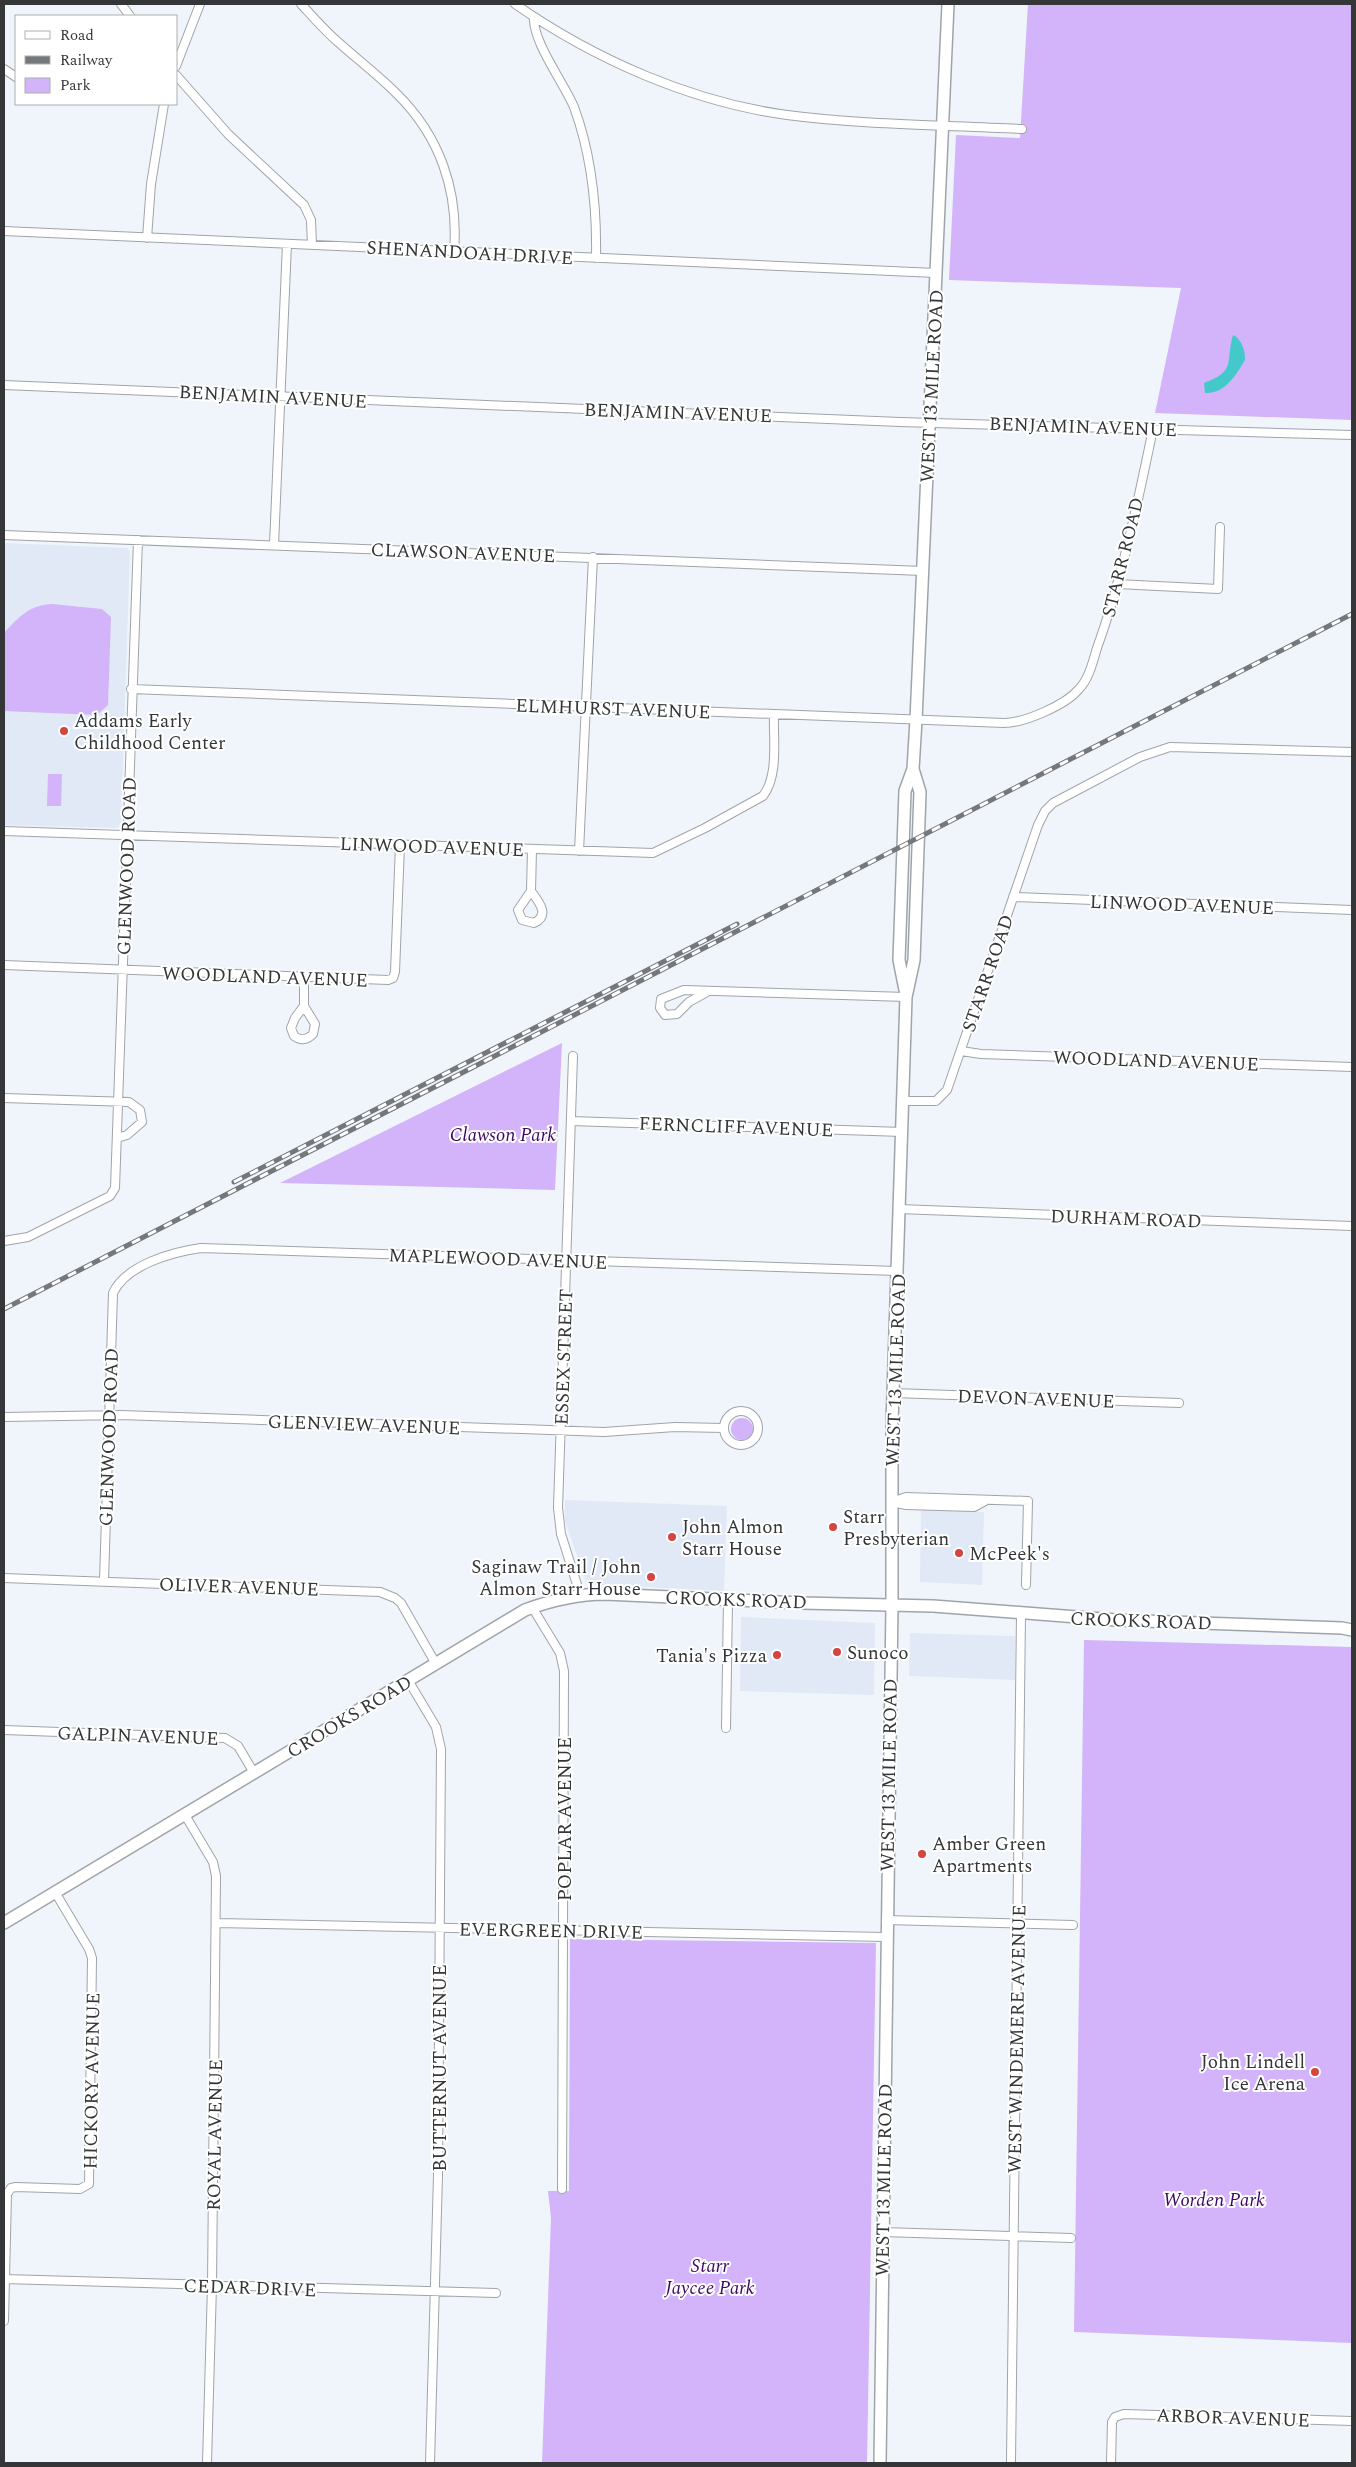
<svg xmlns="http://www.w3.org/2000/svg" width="1356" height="2467" viewBox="0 0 1356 2467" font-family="Spectral,serif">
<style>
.built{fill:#e0e9f5}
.green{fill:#d3b3f9}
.water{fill:#44c9cb}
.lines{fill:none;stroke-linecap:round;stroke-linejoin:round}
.street-casing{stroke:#a0a4aa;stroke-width:10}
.secondary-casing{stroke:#a0a4aa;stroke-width:14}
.street{stroke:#fff;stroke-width:8}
.secondary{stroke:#fff;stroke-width:11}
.rail-casing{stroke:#74777b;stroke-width:5}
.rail{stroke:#fff;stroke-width:3;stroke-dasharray:9;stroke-linecap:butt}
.poi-dot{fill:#d4453f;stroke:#fff;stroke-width:2}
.labels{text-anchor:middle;stroke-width:4;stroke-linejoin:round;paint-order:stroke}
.street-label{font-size:19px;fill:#343638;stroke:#fff}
.poi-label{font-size:19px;fill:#343638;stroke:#fff;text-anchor:start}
.park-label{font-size:19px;font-style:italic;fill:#3d0663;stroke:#fff}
</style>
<rect width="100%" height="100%" fill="#f0f5fb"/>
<!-- built -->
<path class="built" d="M4,543L127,548L130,551L121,821L118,828L4,825Z
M565,1500L727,1506L724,1591L587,1584L565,1521Z
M921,1509L984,1512L982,1585L920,1582Z
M741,1617L875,1623L874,1695L740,1691Z
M910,1633L1015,1636V1680L909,1676Z"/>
<!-- green -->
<path class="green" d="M1028,4H1352V420L1155,413L1181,288L949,280L956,135L1020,138Z
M52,604L102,609L111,617L108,705L97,715L4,711V633C19,617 29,605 52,604Z
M48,774H62L61,806H47Z
M562,1043L555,1190L280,1183Z
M731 1429a11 11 0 1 1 22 0a11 11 0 1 1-22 0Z
M1084,1640L1352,1647V2343L1074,2332Z
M570,1939L876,1943L867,2463H542L551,2218L548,2191H569Z"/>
<!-- water -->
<path class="water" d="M1233,335C1241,338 1246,352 1245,360C1236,375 1225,394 1205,393L1204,383C1237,371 1225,362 1233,335Z"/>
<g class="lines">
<!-- street casing -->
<g class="street-casing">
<path id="street" d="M121,4L130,16
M301,4C313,17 325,31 338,42C357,59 378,75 396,93C440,136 459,191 454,252
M515,4C594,59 691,102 787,115C864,125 943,125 1022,129
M534,17C532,41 564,83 574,107C592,156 597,206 596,258
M176,66L200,4
M4,69L16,77
M176,75L228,134L304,205L311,220L312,245
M4,231L936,273
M147,238L151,184L164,104
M4,385L900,422L1352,435
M4,535L923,571
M274,545L287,244
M1117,584L1218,589L1220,527
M131,689L1004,723C1024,723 1066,705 1079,689C1089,679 1093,661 1097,648C1122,579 1138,501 1153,429
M4,831L653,853L705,828L763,796C779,775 773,739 774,714
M579,851L593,557
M531,891C538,901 551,915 534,923L522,920L518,910L531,891L532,850
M1013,897L1352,910
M4,965L388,980L393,978L395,972L400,845
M707,992L689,1002L677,1014L665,1015L660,1008L661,999L684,990L906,997
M304,1006L315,1024L313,1034C307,1040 301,1041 294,1036L291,1028L295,1018L304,1006V977
M961,1051L981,1054L1352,1067
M573,1056L558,1508L561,1534L580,1594
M4,1098L129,1102L140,1110L142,1122L127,1135L117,1138
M903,1101H936L947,1090L1038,825L1045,811L1053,803L1140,757L1170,747L1352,752
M571,1121L902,1132
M899,1209L1352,1226
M4,1241L28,1237L110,1196L115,1188L138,540
M893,1393L1179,1403
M724 1428a17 17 0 1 1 34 0a17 17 0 1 1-34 0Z
M4,1417L121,1415L604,1432L675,1427L724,1428
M892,1502L906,1497L1028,1501L1026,1585
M892,1502L906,1505L974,1507L985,1501
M4,1578L380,1592L395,1598L401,1603L436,1664
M104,1581L113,1293C126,1265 172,1252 201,1248L897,1271
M532,1607L560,1653L564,1671L562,2189
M408,1680L436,1727L441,1749L438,2175L430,2463
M726,1728L728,1600
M4,1730L225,1738L238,1746L254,1773
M185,1815L213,1862L216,1876L212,2285L207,2463
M886,1920L1073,1925
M216,1923L885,1937
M883,2232L1071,2238
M4,2279L496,2293
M4,2321L7,2194L11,2188L16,2187L80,2189L89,2184L92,1958L89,1949L55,1892
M1011,2463L1021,1614
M1111,2463L1112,2422L1115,2417L1124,2414L1352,2421"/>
</g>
<!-- secondary casing -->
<g class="secondary-casing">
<path id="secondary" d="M905,990L899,960L905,791L913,769L916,720L948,4
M4,1923L525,1610C552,1600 576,1594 605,1594L802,1603L933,1606L1116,1620L1342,1628L1352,1630
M880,2463L892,1605V1424L906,997L914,960L920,792L913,769"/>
</g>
<!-- street -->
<use href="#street" class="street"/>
<!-- secondary -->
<use href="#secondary" class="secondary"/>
<!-- rail casing -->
<g class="rail-casing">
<path id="rail" d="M234,1182L737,924
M4,1309L1352,614"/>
</g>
<!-- rail -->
<use href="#rail" class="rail"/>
</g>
<!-- markers -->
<g class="poi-dot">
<circle cx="64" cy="731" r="5"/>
<circle cx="833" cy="1527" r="5"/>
<circle cx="672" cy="1537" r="5"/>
<circle cx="959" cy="1553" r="5"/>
<circle cx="651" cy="1577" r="5"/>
<circle cx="837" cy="1652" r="5"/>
<circle cx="777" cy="1655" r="5"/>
<circle cx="922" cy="1854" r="5"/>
<circle cx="1315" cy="2072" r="5"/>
</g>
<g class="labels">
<!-- street labels -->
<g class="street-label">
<text transform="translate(470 252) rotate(3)" y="7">SHENANDOAH DRIVE</text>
<text transform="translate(931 386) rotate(-87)" y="7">WEST 13 MILE ROAD</text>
<text transform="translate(273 396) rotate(3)" y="7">BENJAMIN AVENUE</text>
<text transform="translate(678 412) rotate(2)" y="7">BENJAMIN AVENUE</text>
<text transform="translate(1083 426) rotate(2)" y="7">BENJAMIN AVENUE</text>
<text transform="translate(463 552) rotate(2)" y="7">CLAWSON AVENUE</text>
<text transform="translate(1122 557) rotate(-76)" y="7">STARR ROAD</text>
<text transform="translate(613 708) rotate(2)" y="7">ELMHURST AVENUE</text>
<text transform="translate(432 846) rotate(2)" y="7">LINWOOD AVENUE</text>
<text transform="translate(126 866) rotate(-88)" y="7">GLENWOOD ROAD</text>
<text transform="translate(1182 904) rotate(2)" y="7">LINWOOD AVENUE</text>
<text transform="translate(987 973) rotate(-71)" y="7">STARR ROAD</text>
<text transform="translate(265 976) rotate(2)" y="7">WOODLAND AVENUE</text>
<text transform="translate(1156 1060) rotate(2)" y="7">WOODLAND AVENUE</text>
<text transform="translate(736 1126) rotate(2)" y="7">FERNCLIFF AVENUE</text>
<text transform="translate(1126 1218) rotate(2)" y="7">DURHAM ROAD</text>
<text transform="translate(498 1258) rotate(2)" y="7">MAPLEWOOD AVENUE</text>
<text transform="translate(563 1357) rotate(-88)" y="7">ESSEX STREET</text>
<text transform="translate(895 1370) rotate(-88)" y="7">WEST 13 MILE ROAD</text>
<text transform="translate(1036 1398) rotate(2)" y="7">DEVON AVENUE</text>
<text transform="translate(364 1424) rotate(2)" y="7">GLENVIEW AVENUE</text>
<text transform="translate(108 1437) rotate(-88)" y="7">GLENWOOD ROAD</text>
<text transform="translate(239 1586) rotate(2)" y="7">OLIVER AVENUE</text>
<text transform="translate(736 1599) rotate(2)" y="7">CROOKS ROAD</text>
<text transform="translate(1141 1620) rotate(2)" y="7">CROOKS ROAD</text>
<text transform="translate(349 1716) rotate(-31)" y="7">CROOKS ROAD</text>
<text transform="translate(138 1735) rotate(2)" y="7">GALPIN AVENUE</text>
<text transform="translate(888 1775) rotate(-89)" y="7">WEST 13 MILE ROAD</text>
<text transform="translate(564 1819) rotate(-90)" y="7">POPLAR AVENUE</text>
<text transform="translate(551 1930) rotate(1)" y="7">EVERGREEN DRIVE</text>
<text transform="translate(1016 2039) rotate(-89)" y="7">WEST WINDEMERE AVENUE</text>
<text transform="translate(439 2068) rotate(-90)" y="7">BUTTERNUT AVENUE</text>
<text transform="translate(91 2081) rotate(-89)" y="7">HICKORY AVENUE</text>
<text transform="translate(214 2135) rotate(-89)" y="7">ROYAL AVENUE</text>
<text transform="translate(883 2180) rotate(-89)" y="7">WEST 13 MILE ROAD</text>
<text transform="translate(250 2287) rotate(2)" y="7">CEDAR DRIVE</text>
<text transform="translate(1233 2417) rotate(2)" y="7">ARBOR AVENUE</text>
</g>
<!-- poi labels -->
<g class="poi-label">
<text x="74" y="727">Addams Early<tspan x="74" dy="22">Childhood Center</tspan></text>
<text x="843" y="1523">Starr<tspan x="843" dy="22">Presbyterian</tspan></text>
<text x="682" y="1533">John Almon<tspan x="682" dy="22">Starr House</tspan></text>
<text x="969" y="1560">McPeek's</text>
<text x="641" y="1573" text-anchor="end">Saginaw Trail / John<tspan x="641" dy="22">Almon Starr House</tspan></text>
<text x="847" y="1659">Sunoco</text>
<text x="767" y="1662" text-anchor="end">Tania's Pizza</text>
<text x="932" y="1850">Amber Green<tspan x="932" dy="22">Apartments</tspan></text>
<text x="1305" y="2068" text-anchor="end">John Lindell<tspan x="1305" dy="22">Ice Arena</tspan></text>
</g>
<!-- park labels -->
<g class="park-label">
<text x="503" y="1141">Clawson Park</text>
<text x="1214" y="2206">Worden Park</text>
<text x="710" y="2272">Starr<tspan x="710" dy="22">Jaycee Park</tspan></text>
</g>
</g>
<!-- border -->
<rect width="1356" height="2467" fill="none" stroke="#343638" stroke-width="10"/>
<!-- legend -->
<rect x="15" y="15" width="162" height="90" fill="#ffffff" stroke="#aeafaf"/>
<rect x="25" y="31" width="25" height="8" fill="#ffffff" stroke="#aeafaf"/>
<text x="60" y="40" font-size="15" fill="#343638">Road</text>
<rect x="25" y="56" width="25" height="8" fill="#74777b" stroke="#aeafaf"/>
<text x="60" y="65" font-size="15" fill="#343638">Railway</text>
<rect x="25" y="78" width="25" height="15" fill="#d3b3f9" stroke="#aeafaf"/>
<text x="60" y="90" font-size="15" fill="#343638">Park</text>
</svg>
